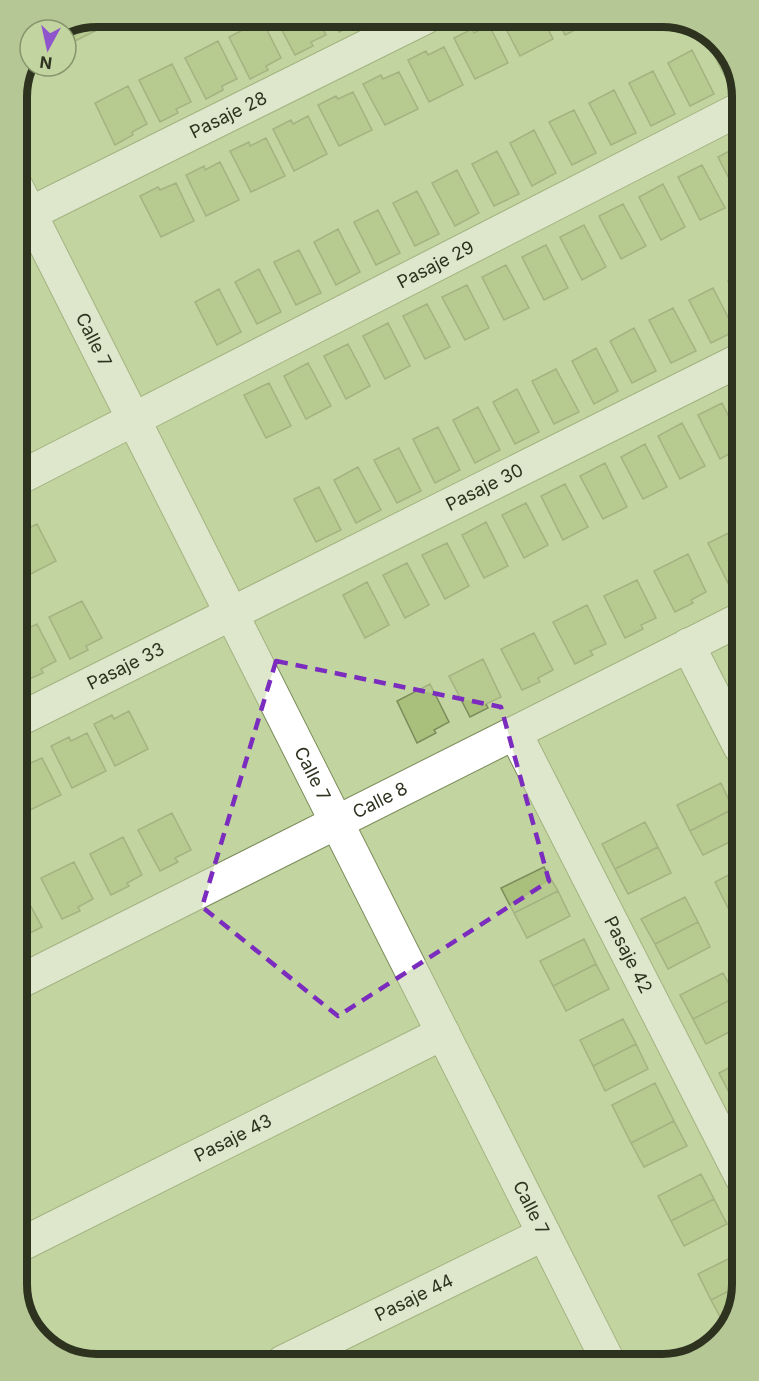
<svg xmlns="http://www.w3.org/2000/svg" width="759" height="1381" viewBox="0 0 759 1381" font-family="Inter,sans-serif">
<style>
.building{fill:#a9bf7c;stroke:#7c8c5b;stroke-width:1.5}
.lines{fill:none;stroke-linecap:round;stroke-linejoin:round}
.minor-casing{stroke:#7c8c5b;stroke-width:35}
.minor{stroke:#fff;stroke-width:33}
.marked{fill:none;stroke:#7b2cbf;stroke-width:4.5;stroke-dasharray:12 8;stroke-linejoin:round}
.labels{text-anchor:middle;stroke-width:5;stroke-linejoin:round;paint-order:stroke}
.street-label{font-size:18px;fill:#2d331f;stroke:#c2d4a0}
.rim{fill:none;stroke:#2d331f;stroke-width:8}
</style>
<rect width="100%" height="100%" fill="#c2d4a0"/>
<!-- building -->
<path class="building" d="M96,17L101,28L67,45L65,30Z
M275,17H317L326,35L311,42L313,46L295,55Z
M331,17H361L356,19L357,23L339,32Z
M500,17H542L553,39L520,56Z
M556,17H598L599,18L565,35Z
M262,20L281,58L266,66L268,70L250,79L229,37Z
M489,25L508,63L475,79L454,38L472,29L474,33Z
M714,40L736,66V83L730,86L708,43Z
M218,41L237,79L222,86L223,90L206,99L185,58Z
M444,47L463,85L429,102L408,60L426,51L428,55Z
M692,50L714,94L690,106L668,63Z
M172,64L191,102L176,109L178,113L160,122L139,80Z
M653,71L675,114L651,126L629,83Z
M399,72L418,109L385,125L363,84L381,75L383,79Z
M128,86L147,124L132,132L133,135L115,145L95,103Z
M614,90L636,133L611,145L589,103Z
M353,92L372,130L339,146L318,105L336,96L338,99Z
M574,110L596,153L572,165L549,122Z
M308,116L327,154L294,171L273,129L291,120L293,124Z
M534,130L556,173L532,186L510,143Z
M266,138L285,176L251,192L230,151L249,142L250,146Z
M737,147V194L718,157Z
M497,151L519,194L494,206L472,164Z
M220,162L239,200L206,216L186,175L204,166L205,170Z
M702,165L725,208L700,220L678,177Z
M457,170L479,213L455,226L432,183Z
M176,183L194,221L161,237L140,196L158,187L160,190Z
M663,184L685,227L661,240L639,197Z
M417,191L439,234L415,246L393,203Z
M623,204L646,246L621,259L599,216Z
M378,210L400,253L376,265L354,222Z
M584,225L606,267L582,280L560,237Z
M338,229L360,272L336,285L314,242Z
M546,245L568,288L544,300L522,257Z
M299,250L321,293L296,305L274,262Z
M506,265L529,308L504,320L482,277Z
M259,269L281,312L257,324L235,282Z
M737,277V298L728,281Z
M467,285L489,328L465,340L442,297Z
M713,288L735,331L711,343L689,300Z
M219,289L241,332L217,345L195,302Z
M427,304L450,347L425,359L403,316Z
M673,308L696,351L671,363L649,320Z
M388,323L410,366L385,379L363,336Z
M634,328L656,371L632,383L610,341Z
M348,344L370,386L346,399L324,356Z
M596,348L618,391L594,404L572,361Z
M308,363L331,406L306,419L284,376Z
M556,369L579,412L554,424L532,381Z
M269,383L291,426L266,438L244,395Z
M517,389L539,432L515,444L493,402Z
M722,403L738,435V449L720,459L698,415Z
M478,407L500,450L475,463L453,420Z
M682,423L705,466L680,479L658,436Z
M438,427L460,470L435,483L413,439Z
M645,444L667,487L643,499L621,457Z
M399,448L421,491L397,503L374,460Z
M605,463L627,507L603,519L580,476Z
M358,467L381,510L356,523L334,480Z
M565,484L588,527L563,540L541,496Z
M319,487L341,530L316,542L294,499Z
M526,503L548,545L524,558L502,515Z
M486,522L508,566L484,578L462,535Z
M37,524L56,561L23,578L19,571V528L22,531Z
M739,528V580L729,585L708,543Z
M447,543L469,586L445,599L422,555Z
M688,554L706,592L691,600L693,603L675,612L654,571Z
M407,563L429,605L405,618L383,575Z
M637,580L656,618L641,625L643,629L625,638L604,596Z
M367,582L389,625L365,638L343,595Z
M82,601L102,638L86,646L88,650L70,659L49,617Z
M587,605L606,644L590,651L593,655L575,664L553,622Z
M37,624L56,661L41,669L43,673L25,681L20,671L19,632Z
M534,633L553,670L538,678L540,682L522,690L501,649Z
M483,659L501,697L486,704L488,708L470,717L449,676Z
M430,684L449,722L434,730L436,733L417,743L397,701Z
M129,711L148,749L115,766L94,724L112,715L114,719Z
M87,733L106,771L72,788L51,746L69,737L71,741Z
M42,758L61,795L28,811L20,797V764L25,761L26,765Z
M721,783L733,809L690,831L677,805Z
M733,809L740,822V837L703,855L690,831Z
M172,813L191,850L175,858L178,862L160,871L138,830Z
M645,822L658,847L615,869L602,844Z
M123,837L142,875L127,883L129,886L111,895L90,854Z
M658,847L671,873L628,894L615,869Z
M74,862L93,899L78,907L80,911L62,919L41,878Z
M544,867L558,891L514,913L501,888Z
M740,869V901L728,908L715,882Z
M21,890H22L42,927L26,935L28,939L21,942Z
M558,891L570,916L527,938L514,913Z
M685,897L698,922L655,944L641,919Z
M740,901L741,932L728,908Z
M698,922L710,947L668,969L655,944Z
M584,939L596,964L553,986L540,961Z
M596,964L609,989L566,1011L553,986Z
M723,973L736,997L693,1019L680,995Z
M736,997L741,1007V1026L706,1044L693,1019Z
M623,1019L636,1044L593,1066L580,1040Z
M636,1044L648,1069L605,1091L593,1066Z
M741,1061V1093L732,1098L719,1073Z
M655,1083L674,1121L631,1143L612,1105Z
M741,1093V1117L732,1098Z
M674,1121L687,1146L644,1167L631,1143Z
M701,1174L714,1199L671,1221L658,1196Z
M714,1199L727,1224L684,1246L671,1221Z
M742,1252V1284L711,1300L698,1274Z
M742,1284L731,1321L724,1324L711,1300Z"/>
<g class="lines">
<!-- minor casing -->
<g class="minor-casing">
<g id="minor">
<path id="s1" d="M17,188L607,1359"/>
<path id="s2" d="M17,220L426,17"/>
<path id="s3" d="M19,478L736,111"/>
<path d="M688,645L740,747"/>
<path id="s4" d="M20,719L738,361"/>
<path id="s5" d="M515,733L742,1178"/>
<path id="s6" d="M21,981L739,620"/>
<path id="s7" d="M22,1244L443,1033"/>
<path id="s8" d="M283,1362L544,1234"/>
</g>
</g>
<!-- minor -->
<use href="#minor" class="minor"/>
</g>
<!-- marked area -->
<path d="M0 0H759V1381H0ZM276,661L501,707L549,881L338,1016L202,907Z" fill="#c2d4a0" fill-opacity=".55" fill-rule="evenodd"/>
<path class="marked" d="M276,661L501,707L549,881L338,1016L202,907Z"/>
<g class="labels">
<!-- street labels -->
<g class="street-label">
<text dy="6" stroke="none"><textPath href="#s2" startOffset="236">Pasaje 28</textPath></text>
<text dy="6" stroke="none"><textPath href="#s3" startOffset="468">Pasaje 29</textPath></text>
<text dy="6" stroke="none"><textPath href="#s1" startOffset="170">Calle 7</textPath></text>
<text dy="6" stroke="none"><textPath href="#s4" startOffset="519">Pasaje 30</textPath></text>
<text dy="6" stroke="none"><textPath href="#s4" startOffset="118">Pasaje 33</textPath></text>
<text dy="6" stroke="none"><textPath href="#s1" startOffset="656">Calle 7</textPath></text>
<text dy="6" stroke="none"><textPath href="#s6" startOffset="402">Calle 8</textPath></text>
<text dy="6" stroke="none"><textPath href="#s5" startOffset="249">Pasaje 42</textPath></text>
<text dy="6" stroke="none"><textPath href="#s7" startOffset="236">Pasaje 43</textPath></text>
<text dy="6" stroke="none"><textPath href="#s1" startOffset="1142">Calle 7</textPath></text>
<text dy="6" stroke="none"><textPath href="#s8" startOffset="146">Pasaje 44</textPath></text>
</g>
</g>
<!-- crop -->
<path d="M0 0H759V1381H0ZM97 27H662A70 70 0 0 1 732 97V1284A70 70 0 0 1 662 1354H97A70 70 0 0 1 27 1284V97A70 70 0 0 1 97 27Z" fill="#b6c796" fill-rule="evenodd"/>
<path class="rim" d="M97 27H662A70 70 0 0 1 732 97V1284A70 70 0 0 1 662 1354H97A70 70 0 0 1 27 1284V97A70 70 0 0 1 97 27Z"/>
<!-- north arrow -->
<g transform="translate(48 48) rotate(188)"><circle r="28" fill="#c2d4a0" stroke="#86946c" stroke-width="1.5"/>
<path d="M0-4.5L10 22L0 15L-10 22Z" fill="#8e55cc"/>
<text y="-9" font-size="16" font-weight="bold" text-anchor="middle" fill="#2d331f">N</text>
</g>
</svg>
